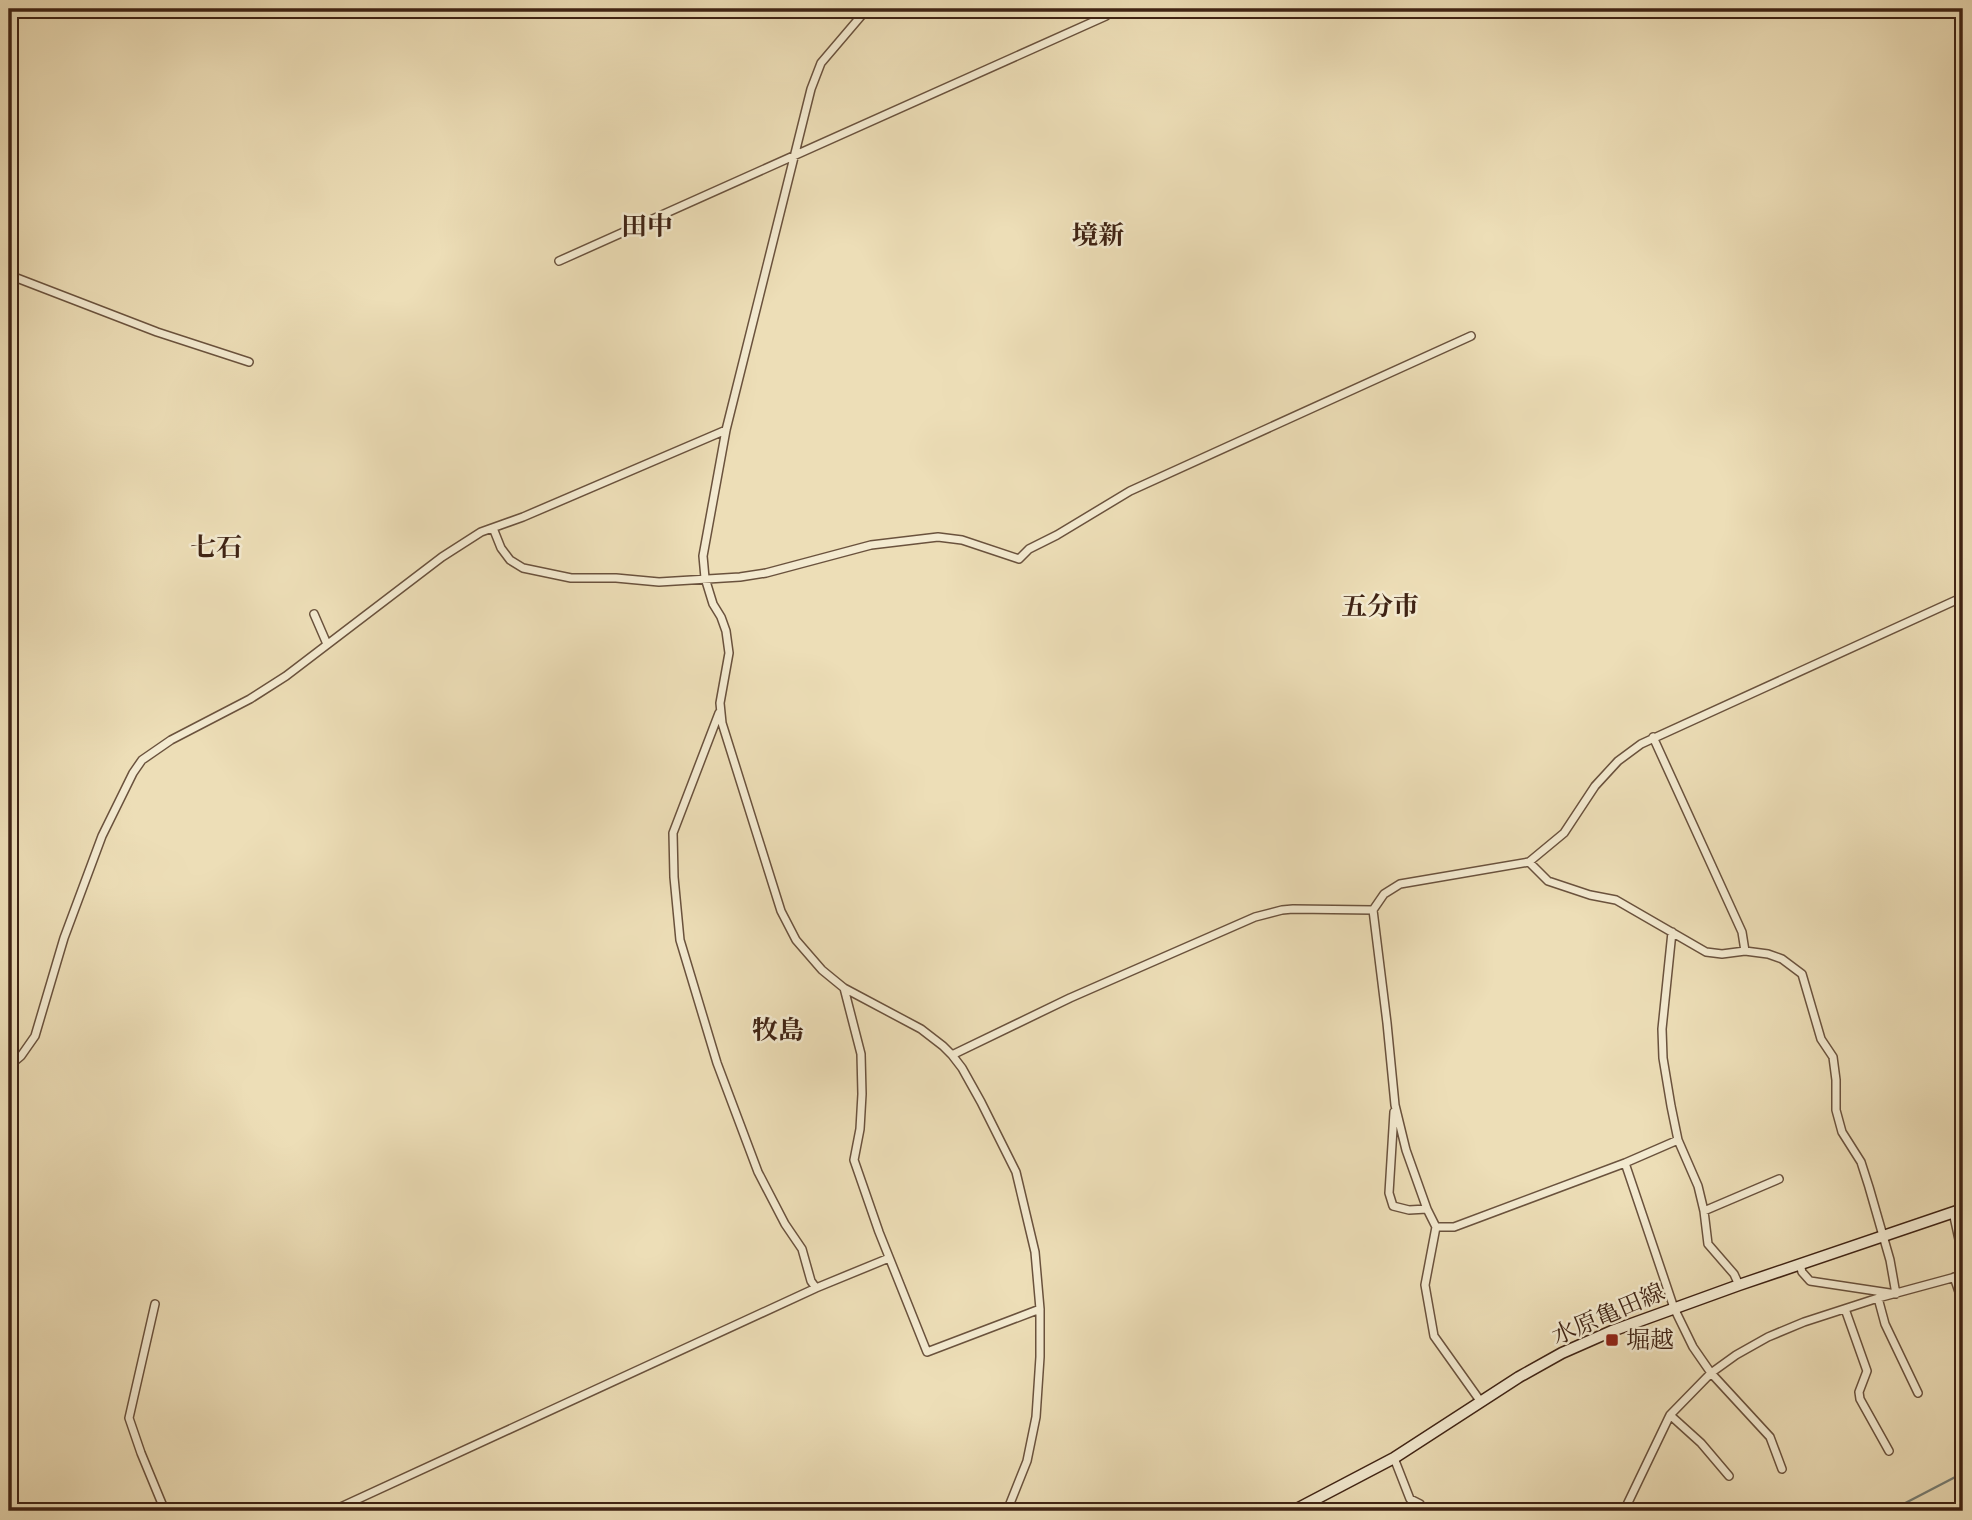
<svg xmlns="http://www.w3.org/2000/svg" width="1972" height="1520" viewBox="0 0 1972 1520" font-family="'Libre Bodoni','Noto Serif JP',serif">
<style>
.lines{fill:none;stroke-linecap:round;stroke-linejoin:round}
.stream{stroke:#767e75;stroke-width:2.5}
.street-casing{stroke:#6a523d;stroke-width:10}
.secondary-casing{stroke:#3f2314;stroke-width:13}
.street{stroke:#f3ead0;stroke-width:7}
.secondary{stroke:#f3ead0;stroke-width:10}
.poi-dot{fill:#8f2418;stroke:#f3ead0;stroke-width:2.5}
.labels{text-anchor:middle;stroke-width:5;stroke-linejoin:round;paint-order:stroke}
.street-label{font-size:24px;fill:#3f2314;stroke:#f3ead0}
.poi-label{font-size:24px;fill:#3f2314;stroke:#f3ead0;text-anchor:start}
.neighbourhood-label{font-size:26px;font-weight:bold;fill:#3f2314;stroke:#f3ead0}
</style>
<rect width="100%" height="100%" fill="#eddeb7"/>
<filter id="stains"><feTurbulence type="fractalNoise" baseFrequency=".00286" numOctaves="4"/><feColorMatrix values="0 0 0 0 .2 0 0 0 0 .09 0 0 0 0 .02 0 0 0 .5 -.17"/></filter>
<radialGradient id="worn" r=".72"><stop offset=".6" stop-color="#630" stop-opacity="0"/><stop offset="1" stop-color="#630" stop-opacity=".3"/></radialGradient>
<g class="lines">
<!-- stream -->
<path class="stream" d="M1890,1511L1963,1473"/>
<!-- street casing -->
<g class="street-casing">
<path id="street" d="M867,9L821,63L811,89L726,430L703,556L705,578L713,604L721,617L726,631L729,653L720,703L722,723L781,911L796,940L822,970L844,988L921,1029L943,1046L952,1055L962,1068L981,1102L1016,1172L1035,1252L1040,1309V1357L1036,1417L1027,1461L1007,1511
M559,261L1106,16L1108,9
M9,275L157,332L249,362
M493,528L501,548L510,560L523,568L571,578H616L659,582L740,577L766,573L871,545L938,537L962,540L1019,559L1029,549L1057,535L1130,491L1471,336
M314,614L327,644
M719,713L673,833L674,877L680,940L717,1063L758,1172L785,1224L802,1249L811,1281L816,1288
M1653,737L1742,932L1745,951
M1529,862L1548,881L1590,895L1616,900L1706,952L1722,954L1745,951L1768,954L1782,959L1802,974L1821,1039L1833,1057L1836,1080V1110L1842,1132L1861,1162L1869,1187L1890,1260L1896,1294L1810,1281L1802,1272L1800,1264
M1672,932L1662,1029L1663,1058L1671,1106L1678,1140L1698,1186L1704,1211L1708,1244L1734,1274L1739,1285
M844,988L861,1054L862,1094L860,1129L854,1160L879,1232L927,1352L1040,1309
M952,1055L1070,998L1255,917L1282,910L1293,909L1373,910
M9,1066L21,1056L35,1036L64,938L102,836L133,773L142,760L171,740L250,699L286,676L442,557L481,532L523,517L726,430
M1394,1112L1389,1193L1393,1206L1409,1210L1427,1209
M1625,1163L1674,1308L1693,1347L1711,1373L1770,1437L1782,1469
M1704,1211L1779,1179
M1953,1212L1963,1258
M1436,1227H1454L1625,1163L1678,1140
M1954,1277L1963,1304
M1878,1298L1885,1324L1918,1393
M155,1304L129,1418L141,1453L165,1511
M1845,1309L1867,1371L1859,1392L1860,1399L1889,1451
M1481,1402L1434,1336L1425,1285L1436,1227L1427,1209L1406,1150L1395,1105L1387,1023L1373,910L1384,894L1400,884L1529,862L1564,833L1595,786L1618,761L1641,744L1963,597
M1670,1415L1701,1443L1729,1476
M1394,1458L1410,1499L1420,1504L1424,1511
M332,1511L816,1288L889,1258
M1624,1511L1670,1415L1711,1373L1736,1355L1768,1337L1804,1322L1878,1298L1963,1275"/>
</g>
<!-- secondary casing -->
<g class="secondary-casing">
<path id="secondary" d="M1293,1511L1394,1458L1519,1377L1562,1353L1612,1331L1739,1285L1963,1209"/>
</g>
<!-- street -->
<use href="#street" class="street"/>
<!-- secondary -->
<use href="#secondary" class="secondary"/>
</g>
<!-- markers -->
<rect class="poi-dot" x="1605" y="1333" width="14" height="14" rx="3.5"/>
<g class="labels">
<!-- street labels -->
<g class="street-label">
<text transform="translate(1608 1314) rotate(-23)" y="8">水原亀田線</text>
</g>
<!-- poi labels -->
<g class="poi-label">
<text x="1626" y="1348">堀越</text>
</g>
<!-- neighbourhood labels -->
<g class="neighbourhood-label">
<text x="647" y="235">田中</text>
<text x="1098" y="244">境新</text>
<text x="216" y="556">七石</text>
<text x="1380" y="615">五分市</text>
<text x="778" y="1039">牧島</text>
</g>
</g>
<!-- margin -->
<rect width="1972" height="1520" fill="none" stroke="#eddeb7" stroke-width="35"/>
<rect x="10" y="10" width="1951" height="1499" fill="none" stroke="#3f2314" stroke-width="3.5"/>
<rect x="18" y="18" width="1937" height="1485" fill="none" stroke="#3f2314" stroke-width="2"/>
<rect width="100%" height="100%" filter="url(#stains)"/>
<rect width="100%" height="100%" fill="url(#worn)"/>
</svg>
